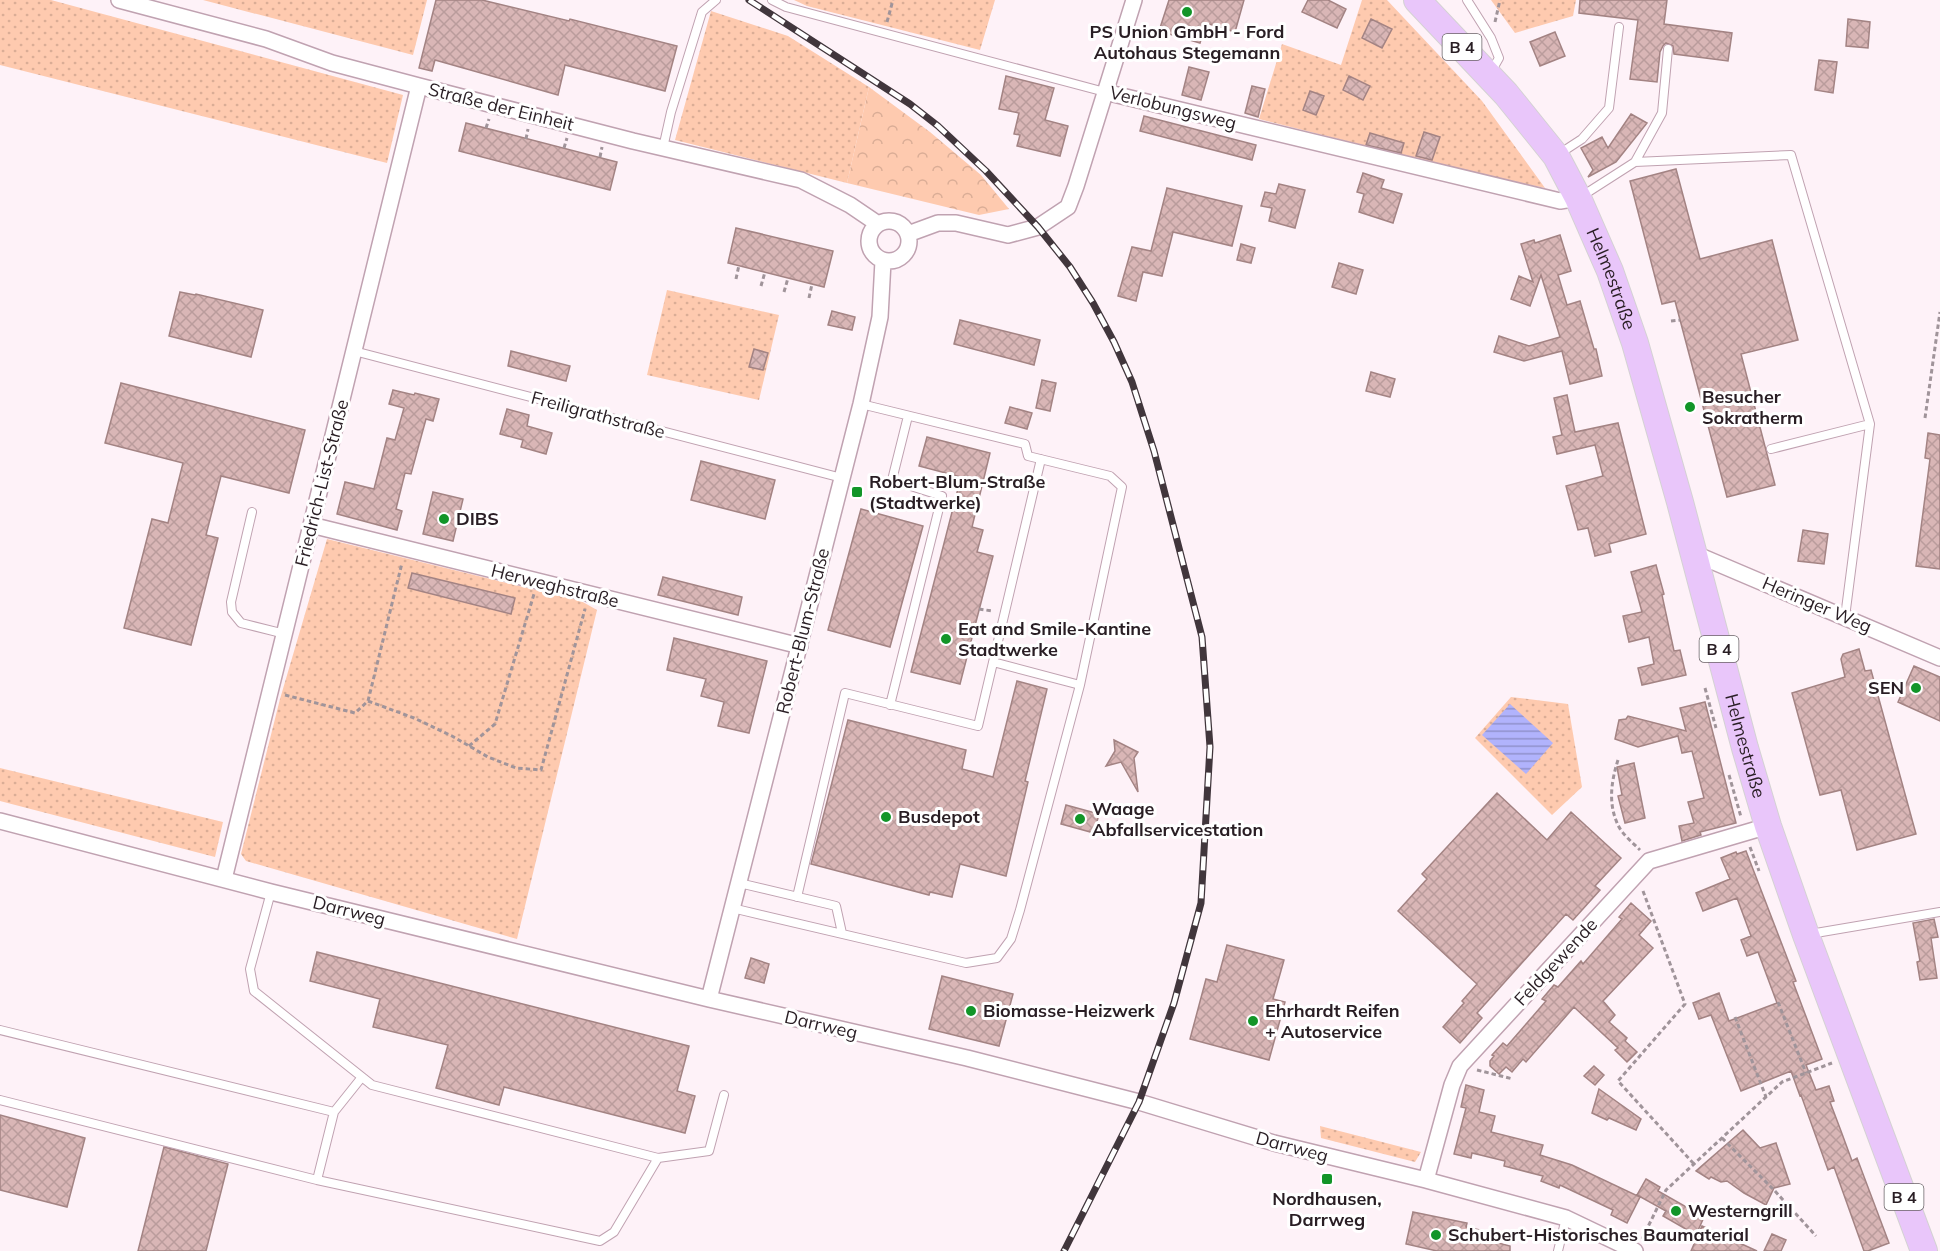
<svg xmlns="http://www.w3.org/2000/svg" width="1940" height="1251" viewBox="0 0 1940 1251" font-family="Mulish,sans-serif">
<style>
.green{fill:url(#green-dots)}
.forest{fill:url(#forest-crowns)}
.water{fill:url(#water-rules)}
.building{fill:url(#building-cross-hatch);stroke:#a38383;stroke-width:1.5}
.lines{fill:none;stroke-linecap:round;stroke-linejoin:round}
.lane-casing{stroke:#c0a2b1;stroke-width:10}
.street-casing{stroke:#c0a2b1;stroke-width:18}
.primary-casing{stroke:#d4d2d3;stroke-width:28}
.path{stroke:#a0949a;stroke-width:3;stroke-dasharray:4.5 3;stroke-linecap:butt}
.lane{stroke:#fff;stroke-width:8}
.street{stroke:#fff;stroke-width:15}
.primary{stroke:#e9c6fa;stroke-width:26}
.rail-casing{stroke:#41363c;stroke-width:7}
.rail{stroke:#fff;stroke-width:4.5;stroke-dasharray:14;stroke-linecap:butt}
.poi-dot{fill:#129528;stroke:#fff;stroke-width:2}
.labels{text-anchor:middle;stroke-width:6;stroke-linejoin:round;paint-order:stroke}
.shield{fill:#fff;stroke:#696266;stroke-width:1.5}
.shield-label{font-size:16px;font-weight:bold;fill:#291e24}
.poi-label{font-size:18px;font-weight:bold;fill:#291e24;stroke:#fff;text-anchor:start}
.street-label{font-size:18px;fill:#291e24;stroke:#fff}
</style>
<defs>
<pattern id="green-dots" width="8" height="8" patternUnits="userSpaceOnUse" patternTransform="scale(1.5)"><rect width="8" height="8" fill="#fecaaf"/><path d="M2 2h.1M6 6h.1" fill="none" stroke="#daad96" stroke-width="1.8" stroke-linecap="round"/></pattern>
<pattern id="forest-crowns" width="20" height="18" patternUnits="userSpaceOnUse" patternTransform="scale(1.5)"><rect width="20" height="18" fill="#fecaaf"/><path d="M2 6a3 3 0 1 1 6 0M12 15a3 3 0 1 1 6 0" fill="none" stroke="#daad96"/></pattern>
<pattern id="water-rules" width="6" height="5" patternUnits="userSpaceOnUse" patternTransform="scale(1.5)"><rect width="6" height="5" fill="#b1b3fc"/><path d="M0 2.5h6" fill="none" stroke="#9091cc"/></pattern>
<pattern id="building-cross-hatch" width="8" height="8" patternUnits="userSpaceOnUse" patternTransform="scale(1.5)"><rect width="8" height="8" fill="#d9b6b6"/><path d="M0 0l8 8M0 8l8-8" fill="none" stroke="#ba9c9c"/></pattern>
</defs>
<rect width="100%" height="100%" fill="#fef2f8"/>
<!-- green -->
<path class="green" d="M0,0H51L403,95L387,163L0,65Z
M203,0H427L413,55Z
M794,0H995L980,50L807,6Z
M1362,0H1387L1482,101L1545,188L1465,171L1259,119L1282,44L1341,65Z
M1491,0H1576L1573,16L1515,33Z
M711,11L788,36L869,87L847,183L675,140Z
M667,290L779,315L759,400L647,375Z
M327,539L581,601L597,610L517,939L246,861L241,854L280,699Z
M1511,697L1568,704L1582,787L1552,815L1475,738Z
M0,768L223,822L215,857L0,801Z
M1320,1126L1421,1152L1415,1162L1321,1138Z"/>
<!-- forest -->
<path class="forest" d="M869,87L930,132L981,175L1009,209L979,215L847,183Z"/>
<!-- water -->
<path class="water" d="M1510,704L1553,743L1526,774L1482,735Z"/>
<!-- building -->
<path class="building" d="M436,0H482L569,21L570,19L677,46L665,91L565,65L558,95L435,60L432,71L419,68Z
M1169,0H1244L1235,32L1206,23L1200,43L1159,31Z
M1308,0H1328L1346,9L1337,28L1302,12Z
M1580,0H1667L1664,24L1732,33L1728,61L1674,54L1673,46L1666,43L1663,46L1660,52L1657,82L1630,79L1638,20L1579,13Z
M1371,19L1392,29L1382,48L1362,38Z
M1848,19L1870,22L1868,48L1846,46Z
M1555,32L1565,56L1540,66L1530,42Z
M1819,60L1837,62L1833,93L1815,90Z
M1189,67L1209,72L1201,100L1182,95Z
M1006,76L1054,88L1045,120L1068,126L1060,156L1017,146L1020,135L1014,134L1019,113L999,109Z
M1349,76L1370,86L1363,100L1343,90Z
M1252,86L1265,89L1258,117L1245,113Z
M1310,91L1324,96L1316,115L1303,110Z
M1631,114L1647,123L1616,162L1588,177L1593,170L1581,148L1602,137L1608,148Z
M1144,116L1256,145L1252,160L1140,131Z
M466,123L617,162L610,190L459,151Z
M1424,132L1440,137L1432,160L1416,156Z
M1370,133L1404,143L1401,153L1366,145Z
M1676,169L1700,259L1772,240L1798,340L1741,354L1775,485L1727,497L1675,301L1662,304L1630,181Z
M1363,173L1384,180L1381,188L1402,194L1393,223L1359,212L1364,194L1357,192Z
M1279,184L1305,190L1295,228L1269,221L1272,208L1261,206L1265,192L1276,194Z
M1167,188L1242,206L1232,246L1173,232L1162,276L1143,272L1136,301L1118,296L1132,247L1151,251Z
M736,228L833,251L824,287L728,263Z
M1560,235L1571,271L1558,275L1567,305L1580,301L1594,349H1596L1602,376L1570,384L1562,351L1524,361L1494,352L1499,336L1529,346L1560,337L1541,275L1530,306L1511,299L1519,276L1533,282L1521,244L1534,240L1535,243Z
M1241,244L1255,248L1251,263L1237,260Z
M1339,263L1363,270L1356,294L1332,287Z
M180,292L195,295L196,294L263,310L251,357L169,336Z
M832,311L855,317L852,330L828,325Z
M960,320L1040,340L1034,365L954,344Z
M754,349L768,353L763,370L749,367Z
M511,351L570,366L566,381L508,366Z
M1371,372L1395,379L1390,397L1366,391Z
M1042,380L1056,383L1050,411L1036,408Z
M121,383L305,430L289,493L221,476L206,535L218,538L191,645L124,628L152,519L168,523L183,463L105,443Z
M393,390L414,395L415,393L439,399L433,421L426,419L411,474L405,473L396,509L402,511L397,530L337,514L345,482L374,489L387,438L395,440L404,408L389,404Z
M1567,395L1575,432L1618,423L1646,534L1609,544L1611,552L1595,556L1588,528L1578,530L1566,486L1603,476L1595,445L1557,454L1553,437L1562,435L1554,398Z
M1010,407L1032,413L1027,429L1005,423Z
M507,409L529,415L527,426L552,433L546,454L521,447L523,440L500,434Z
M1928,433L1940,435V569L1916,566L1930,459L1925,458Z
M927,437L990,453L972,527L983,530L977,552L993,556L960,684L911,672L961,477L919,466Z
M701,461L775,480L765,519L691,500Z
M433,492L463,499L453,541L423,534Z
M861,509L923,526L890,647L828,630Z
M1803,530L1828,534L1824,564L1798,561Z
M1656,565L1664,594L1662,595L1674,651L1680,650L1686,675L1642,685L1638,668L1654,664L1649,637L1629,642L1623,616L1642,612L1631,572Z
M412,573L515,598L511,614L408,588Z
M663,577L742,597L738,615L658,595Z
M674,638L767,661L749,733L718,726L724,702L701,696L706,679L667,670Z
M1859,649L1865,671L1871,670L1916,834L1857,850L1841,790L1820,795L1792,693L1845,677L1841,659L1843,654Z
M1914,666L1940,677V721L1898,702Z
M1017,681L1047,689L1025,781L1028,782L1006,876L960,864L952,897L930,892L929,895L811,864L848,720L966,750L962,769L993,777Z
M1705,702L1736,823L1700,832L1701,835L1682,841L1679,826L1694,823L1688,802L1704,798L1692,751L1682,753L1678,736L1638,747L1615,739L1619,720L1626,719L1628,716L1686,731L1680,708Z
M1114,740L1138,752L1134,758L1138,792L1121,762L1106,766L1115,751Z
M1634,763L1645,818L1625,823L1618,796L1622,795L1617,767Z
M1497,793L1547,840L1571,812L1621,858L1595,886L1600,890L1573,920L1566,914L1477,1013L1482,1018L1460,1043L1443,1027L1464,1003L1462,1001L1477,984L1398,911L1427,879L1422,874Z
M1066,805L1099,814L1094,833L1061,824Z
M1746,851L1796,981L1793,982L1822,1059L1806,1065L1816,1090L1829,1086L1834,1101L1830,1102L1841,1131L1852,1161L1857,1158L1889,1243L1868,1251H1864L1834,1167L1828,1170L1801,1095L1800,1096L1791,1071L1741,1091L1711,1015L1699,1019L1693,1003L1719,993L1729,1021L1777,1003L1758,952L1747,956L1741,940L1751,936L1737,898L1703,911L1696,893L1730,879L1721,858L1736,852L1737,854Z
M1631,903L1651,921L1639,935L1653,948L1603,1001L1615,1015L1609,1022L1627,1038L1625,1041L1637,1052L1627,1062L1615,1050L1618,1048L1574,1007L1526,1062L1523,1059L1512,1072L1506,1067L1499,1074L1490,1066V1061L1494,1056L1492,1055L1503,1043L1507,1046L1546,1001L1542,999L1554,985L1558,987L1581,961L1583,964L1622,919L1619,917Z
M1934,919L1938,937L1931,938L1937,978L1920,980L1917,962L1920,961L1913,923Z
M1227,945L1284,960L1273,999L1285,1002L1269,1060L1190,1039L1206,979L1217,982Z
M317,952L689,1046L677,1091L695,1096L685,1133L504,1087L499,1105L436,1088L448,1045L373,1027L380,999L310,981Z
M751,958L769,964L764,983L745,978Z
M942,976L1013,994L999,1046L929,1029Z
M1594,1066L1604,1075L1595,1085L1584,1076Z
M1466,1085L1484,1090L1479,1112L1495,1116L1491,1132L1543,1145L1540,1155L1572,1165L1640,1197L1627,1223L1611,1215L1613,1210L1560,1185L1559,1188L1541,1181L1543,1176L1504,1166L1505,1161L1472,1153L1471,1158L1454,1154L1466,1108L1461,1107Z
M1599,1089L1641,1119L1636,1130L1609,1118L1607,1120L1592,1113Z
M0,1115L85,1138L67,1207L0,1190Z
M1743,1130L1760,1148L1776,1143L1790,1184L1774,1188L1766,1205L1744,1193L1727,1181L1721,1182L1711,1177L1709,1179L1696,1171Z
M164,1147L228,1164L206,1251H138Z
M1646,1179L1660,1187L1658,1191L1704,1217L1696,1235L1663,1216L1666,1211L1637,1195Z
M1413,1212L1467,1223L1466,1227L1485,1231L1483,1239L1510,1246V1251H1437L1406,1244Z
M1702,1226L1711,1230L1757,1251H1691Z
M1772,1234L1786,1240L1781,1251H1764Z"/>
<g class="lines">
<!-- lane casing -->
<g class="lane-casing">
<path id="lane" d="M772,0L786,7L1105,92
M1467,0L1491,38L1499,58L1491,72
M663,148L671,112L702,12L716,0
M1559,154L1582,139L1609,108L1619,27
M1635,162L1791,155L1870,424L1845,617
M1582,196L1635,162L1662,113L1668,49
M354,351L842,478
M1771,449L1870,424
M252,512L231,602L232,612L241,623L285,634
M993,662L1080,685
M890,705L942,496L892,480L908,416
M739,883L836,906L842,933
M271,892L250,969L254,991L372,1085L658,1158
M797,897L845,693L978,726L1041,459
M732,908L966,963L997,958L1011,939L1020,910L1080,685L1122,487L1110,476L1028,456L1025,444L861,404
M1810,934L1940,912
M0,1030L334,1112
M0,1100L317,1180L600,1241L614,1232L658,1158L709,1151L724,1095
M317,1180L334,1112L362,1077
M1558,1251L1566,1218"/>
</g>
<!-- street casing -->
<g class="street-casing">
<path id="street" d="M119,0L266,39L332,63L419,86L633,141L801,180L850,205L878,224
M1105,92L1560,201L1578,198
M869 241a20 20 0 1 1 40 0a20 20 0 1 1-40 0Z
M908,234L938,223H956L1008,235L1038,227L1068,207L1076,186L1134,0
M311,525L800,646
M1693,553L1940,658
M0,821L271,892L709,999L967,1058L1139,1102L1274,1143L1426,1180L1566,1218L1635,1251
M224,879L419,86
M709,999L861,404L880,317L883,261
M1426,1180L1452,1085L1460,1066L1649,861L1768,826"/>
</g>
<!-- primary casing -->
<g class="primary-casing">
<g id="primary">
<path id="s1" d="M1417,0L1506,94L1556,156L1578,198L1610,271L1635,343L1680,502L1745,748L1768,826L1806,935L1924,1251"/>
</g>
</g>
<!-- path -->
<path class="path" d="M887,22L893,0
M1495,22L1500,0
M486,128L489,119
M526,139L528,129
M564,148L567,138
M600,157L602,147
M736,279L739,265
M761,286L765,272
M784,292L788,278
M809,298L812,284
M1671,321L1680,320
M1925,418L1940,312
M979,609L992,611
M1705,688L1716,728
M285,695L355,713L368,701L402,563
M368,701L414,718L452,736L488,757L516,768L541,770L585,609
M469,746L495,724L534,594
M1618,760C1611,782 1608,804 1618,825C1622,834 1633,843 1640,850
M1729,775L1741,817
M1750,847L1759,871
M1643,891L1685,1004L1618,1081L1694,1164
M1778,1002L1806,1073
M1735,1017L1766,1097
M1477,1070L1513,1079
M1722,1138L1774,1190L1816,1236
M1642,1239L1666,1190L1782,1082L1832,1063"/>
<!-- lane -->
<use href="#lane" class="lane"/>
<!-- street -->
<use href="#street" class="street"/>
<!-- primary -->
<use href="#primary" class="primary"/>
<!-- rail casing -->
<g class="rail-casing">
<path id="rail" d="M749,0L910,104L938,126L986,171L1038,227L1070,267L1093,303L1114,342L1132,382L1154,451L1202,637L1210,747L1201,903L1174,1003L1139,1102L1064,1251"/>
</g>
<!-- rail -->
<use href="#rail" class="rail"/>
</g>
<!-- markers -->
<g class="poi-dot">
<circle cx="1187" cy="12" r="6"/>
<circle cx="1690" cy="407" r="6"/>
<rect x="851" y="486" width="12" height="12" rx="3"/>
<circle cx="444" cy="519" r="6"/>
<circle cx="946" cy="639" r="6"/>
<circle cx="1916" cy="688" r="6"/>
<circle cx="886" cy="817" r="6"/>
<circle cx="1080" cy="819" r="6"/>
<circle cx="971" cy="1011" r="6"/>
<circle cx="1253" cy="1021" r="6"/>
<rect x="1321" y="1173" width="12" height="12" rx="3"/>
<circle cx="1676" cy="1211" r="6"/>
<circle cx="1436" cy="1235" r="6"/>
</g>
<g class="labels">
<!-- shield labels -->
<g class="shield">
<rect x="1442.5" y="34" width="39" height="26" rx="4.5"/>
<rect x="1699.5" y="636" width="39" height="26" rx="4.5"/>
<rect x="1884.5" y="1184" width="39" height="26" rx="4.5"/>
</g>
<g class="shield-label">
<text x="1462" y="53">B 4</text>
<text x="1719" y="655">B 4</text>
<text x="1904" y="1203">B 4</text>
</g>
<!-- poi labels -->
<g class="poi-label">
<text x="1187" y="38" text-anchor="middle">PS Union GmbH - Ford<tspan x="1187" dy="21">Autohaus Stegemann</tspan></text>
<text x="1702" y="403">Besucher<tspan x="1702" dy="21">Sokratherm</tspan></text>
<text x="869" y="488">Robert-Blum-Straße<tspan x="869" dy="21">(Stadtwerke)</tspan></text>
<text x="456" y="525">DIBS</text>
<text x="958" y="635">Eat and Smile-Kantine<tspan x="958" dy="21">Stadtwerke</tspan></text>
<text x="1904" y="694" text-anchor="end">SEN</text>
<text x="1092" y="815">Waage<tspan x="1092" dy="21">Abfallservicestation</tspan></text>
<text x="898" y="823">Busdepot</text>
<text x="983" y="1017">Biomasse-Heizwerk</text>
<text x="1265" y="1017">Ehrhardt Reifen<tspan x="1265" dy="21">+ Autoservice</tspan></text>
<text x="1327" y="1205" text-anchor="middle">Nordhausen,<tspan x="1327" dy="21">Darrweg</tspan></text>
<text x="1688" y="1217">Westerngrill</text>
<text x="1448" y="1241">Schubert-Historisches Baumaterial</text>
</g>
<!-- street labels -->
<g class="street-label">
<text transform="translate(501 107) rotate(14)" y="6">Straße der Einheit</text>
<text transform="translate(1173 108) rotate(14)" y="6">Verlobungsweg</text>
<text dy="6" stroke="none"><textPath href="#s1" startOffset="344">Helmestraße</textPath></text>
<text transform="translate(598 415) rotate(15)" y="6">Freiligrathstraße</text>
<text transform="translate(322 483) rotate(-76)" y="6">Friedrich-List-Straße</text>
<text transform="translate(555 586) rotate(14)" y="6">Herweghstraße</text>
<text transform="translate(1817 605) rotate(23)" y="6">Heringer Weg</text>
<text transform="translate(803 631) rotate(-76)" y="6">Robert-Blum-Straße</text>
<text dy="6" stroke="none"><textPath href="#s1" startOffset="830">Helmestraße</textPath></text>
<text transform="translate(349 911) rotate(14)" y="6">Darrweg</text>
<text transform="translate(1556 962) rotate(-47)" y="6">Feldgewende</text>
<text transform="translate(821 1025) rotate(13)" y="6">Darrweg</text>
<text transform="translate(1292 1147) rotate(15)" y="6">Darrweg</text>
</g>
</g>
</svg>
